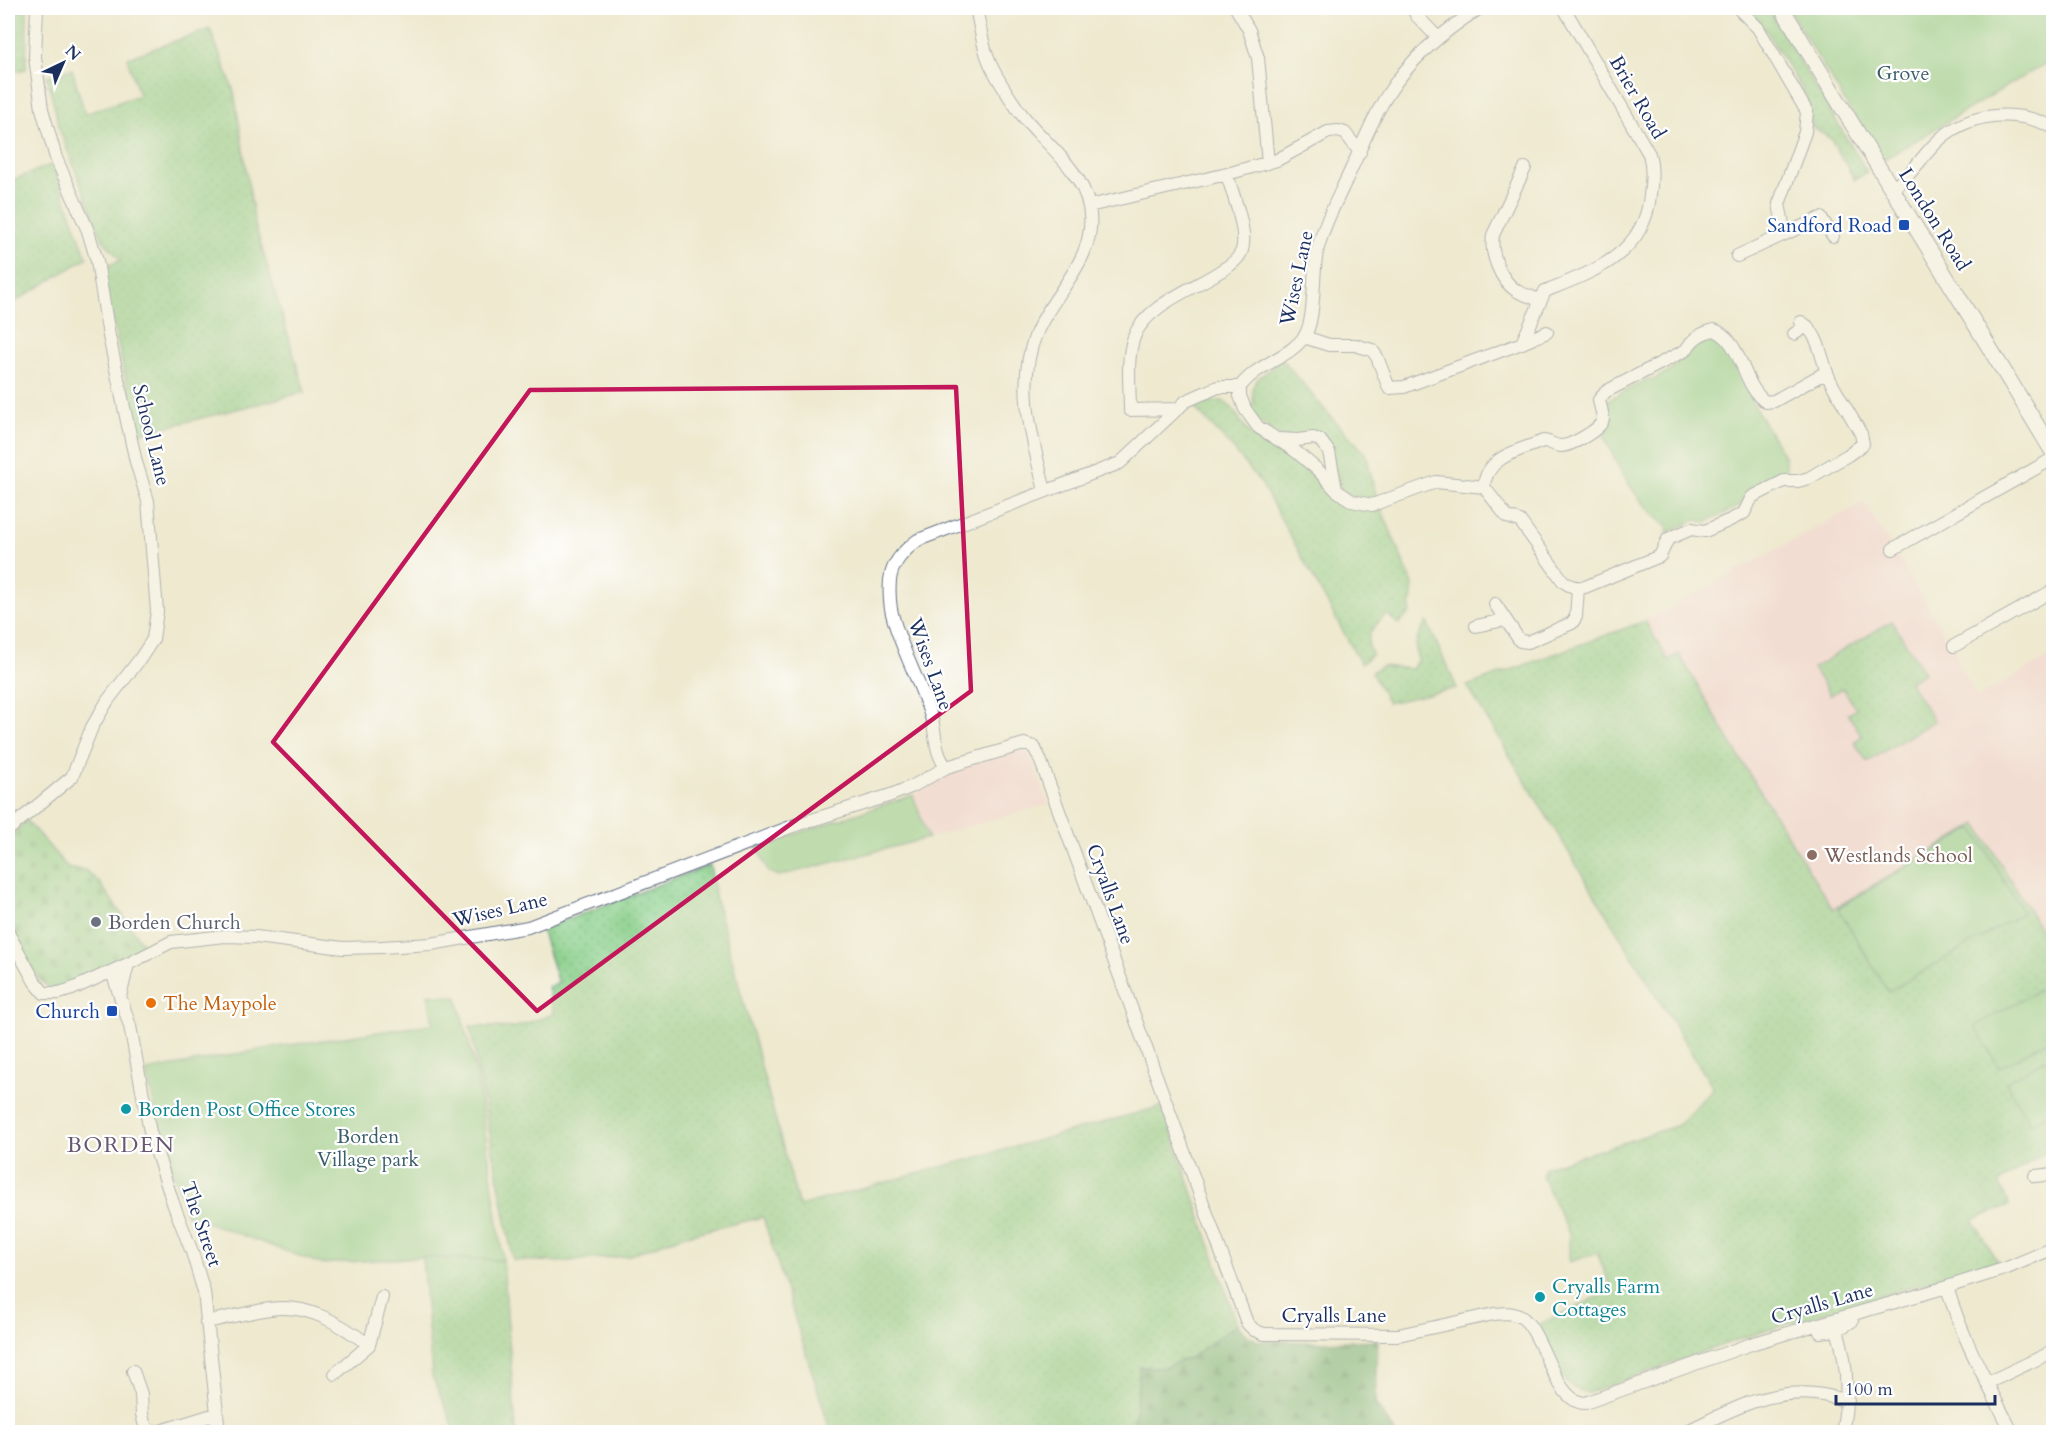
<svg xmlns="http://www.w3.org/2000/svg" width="2061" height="1440" viewBox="0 0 2061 1440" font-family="Cardo,serif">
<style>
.built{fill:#f7cfd5}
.grass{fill:url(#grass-dots);stroke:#517e72;stroke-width:1.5}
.forest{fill:url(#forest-firs);stroke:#447069;stroke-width:1.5}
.cemetery{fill:url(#cemetery-stones);stroke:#517e72;stroke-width:1.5}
.green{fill:#87cd87;stroke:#517e72;stroke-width:1.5}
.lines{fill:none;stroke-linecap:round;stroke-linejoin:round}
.minor-casing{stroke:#657086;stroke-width:14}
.major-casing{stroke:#657086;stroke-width:17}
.minor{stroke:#fff;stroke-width:12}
.major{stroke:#fff;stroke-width:15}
.marked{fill:none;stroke:#c2185b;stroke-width:4.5;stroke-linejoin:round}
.transit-dot{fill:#1a4fb4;stroke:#fff;stroke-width:2}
.education-dot{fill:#8d6e63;stroke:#fff;stroke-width:2}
.worship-dot{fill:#6b7280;stroke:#fff;stroke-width:2}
.food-dot{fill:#e8710a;stroke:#fff;stroke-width:2}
.culture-dot{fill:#0f9aa8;stroke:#fff;stroke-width:2}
.labels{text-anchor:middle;stroke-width:4.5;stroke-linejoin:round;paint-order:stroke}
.park-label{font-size:20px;fill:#3b5e6a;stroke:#fff}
.street-label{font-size:20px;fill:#1b2f5e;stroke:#fff}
.transit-label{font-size:20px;fill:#164399;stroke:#fff;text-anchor:end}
.education-label{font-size:20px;fill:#785e54;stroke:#fff;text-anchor:start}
.worship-label{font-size:20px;fill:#5b616d;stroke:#fff;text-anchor:start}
.food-label{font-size:20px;fill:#c56008;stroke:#fff;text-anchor:start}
.culture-label{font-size:20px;fill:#0d838f;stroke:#fff;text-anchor:start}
.quarter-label{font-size:22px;letter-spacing:1.5px;fill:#685673;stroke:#fff}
</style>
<defs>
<pattern id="grass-dots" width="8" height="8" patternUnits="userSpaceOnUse" patternTransform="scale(1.5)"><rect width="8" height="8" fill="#87cd87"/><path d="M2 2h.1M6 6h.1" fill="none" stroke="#74b077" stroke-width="1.8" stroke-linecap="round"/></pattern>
<pattern id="forest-firs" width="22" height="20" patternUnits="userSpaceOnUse" patternTransform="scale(1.5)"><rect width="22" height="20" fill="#6db074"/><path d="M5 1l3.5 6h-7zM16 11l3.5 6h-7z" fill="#599062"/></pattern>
<pattern id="cemetery-stones" width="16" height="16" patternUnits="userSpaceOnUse" patternTransform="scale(1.5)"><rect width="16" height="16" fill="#87cd87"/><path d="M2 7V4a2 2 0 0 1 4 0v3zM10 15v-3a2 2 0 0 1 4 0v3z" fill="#74b077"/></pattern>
</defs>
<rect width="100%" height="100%" fill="#fff"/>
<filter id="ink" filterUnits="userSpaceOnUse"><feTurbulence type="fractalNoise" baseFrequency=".0167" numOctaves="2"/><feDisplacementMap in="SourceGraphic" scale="12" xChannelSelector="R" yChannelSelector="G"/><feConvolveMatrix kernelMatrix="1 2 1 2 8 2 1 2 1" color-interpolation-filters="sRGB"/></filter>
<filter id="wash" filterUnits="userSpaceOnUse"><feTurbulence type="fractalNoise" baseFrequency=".008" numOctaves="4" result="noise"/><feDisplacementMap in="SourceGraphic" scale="24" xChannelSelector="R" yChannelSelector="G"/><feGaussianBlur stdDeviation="1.35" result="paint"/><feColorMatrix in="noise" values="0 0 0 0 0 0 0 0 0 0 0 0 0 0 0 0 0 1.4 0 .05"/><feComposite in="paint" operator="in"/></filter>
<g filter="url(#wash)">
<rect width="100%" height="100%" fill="#eee9cf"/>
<!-- built -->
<path class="built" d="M1864,502L1948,640L1954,646V650L1958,659V663L1977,698L2047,658L2053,669V1147L1467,686L1645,621Z
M1018,749L1029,753L1049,804L928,838L913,795L957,770Z"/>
<!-- grass -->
<path class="grass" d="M8,8H27L26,69L8,72Z
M1745,8H1768L1867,172L1855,180L1831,139L1811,126L1809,103L1806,96L1767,32Z
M210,29L234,91L255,225L305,392L138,434L103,277L105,267L121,260L103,240L60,131L47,76L72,69L85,114L139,95L127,58Z
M53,164L87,258L8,306V182Z
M1282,359L1330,416L1366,454L1377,499L1364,501L1342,492L1328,445L1281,437L1255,419L1250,405L1254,403C1247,375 1267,376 1282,359Z
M1214,401H1223L1232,408L1252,437L1275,448L1302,467L1337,498L1381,508L1413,585L1410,613L1398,624L1387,614C1375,625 1362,636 1372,654L1361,664L1261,483L1229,444L1194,407Z
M1645,621L1668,660L1679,654L1745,767L1833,909L1977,824L2040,929L2054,924L2053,1147L1999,1183L2009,1205L1973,1220L1997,1261L1742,1338L1589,1393C1582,1391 1576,1390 1570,1386C1558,1376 1541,1341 1538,1325L1612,1290L1597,1253L1569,1262V1233L1542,1177L1545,1167L1679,1125L1713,1088L1467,686Z
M1892,621L1924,673L1909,682L1934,721L1867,762L1854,742L1862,736L1848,714L1856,709L1843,688L1830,695L1813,668Z
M1427,622L1457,688L1388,703L1371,672L1383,666L1412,669L1418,659C1412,644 1419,635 1427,622Z
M710,865L716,901L799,1206L1163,1106L1237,1324L1191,1357L1163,1368L1140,1367L1133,1432H831L763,1217L682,1236L627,1256L561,1262L513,1260L470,1026L513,1028L554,1014L548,987L558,983L542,932L545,928Z
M422,1257L503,1260L516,1432H456L432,1376Z"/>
<!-- forest -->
<path class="forest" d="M1237,1324L1245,1334L1258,1341L1320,1342L1378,1340L1376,1405L1395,1432H1133L1140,1367L1163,1368L1191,1357Z"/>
<!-- cemetery -->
<path class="cemetery" d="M26,820L69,869L85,870L99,882L144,946C118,965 82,988 49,988L37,977L8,922V839Z"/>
<!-- green -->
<path class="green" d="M1788,8H2053V59L1881,161Z
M1714,338L1720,340L1760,416L1784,456L1787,473L1748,492L1741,505L1707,522L1695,520L1667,533L1668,525L1664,524C1634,497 1619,472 1604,435L1610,423L1608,400L1648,379H1655L1672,369L1677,362L1689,354L1693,346Z
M913,795L928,838L779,876L768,872L757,847Z
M1973,828L2023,913L1888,992L1838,908Z
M2053,982V1037L1999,1068L1975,1026Z
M428,994L457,997L477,1075L503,1260L421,1257L321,1264L187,1215L161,1134L146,1071L269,1048L433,1024Z
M2053,1055V1111L2030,1124L2006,1082Z"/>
</g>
<g filter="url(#ink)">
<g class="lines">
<!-- minor casing -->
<g class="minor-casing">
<path id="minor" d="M976,8C980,25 982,45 989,61C994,74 1014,105 1023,116C1045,144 1082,169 1089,207C1099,259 1053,291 1036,334C1015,385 1033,441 1045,491
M1236,8L1249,30L1258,58L1268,163
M1412,8L1417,16L1438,38
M1738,8L1758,28L1807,112L1805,132L1779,204L1785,234L1821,218L1833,236
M1525,168L1493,235C1490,253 1500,281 1517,291C1524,295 1532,297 1540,300
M1891,189C1912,176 1922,155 1940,139C1971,112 2017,108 2054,128
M1089,206L1227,174L1277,160L1328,132L1338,131L1345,133L1360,152
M1737,256L1785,234
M1794,334L1807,326
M1304,337L1329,345H1355L1372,350L1377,357L1389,388L1404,387L1522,343L1545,291C1593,272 1645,254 1650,195C1652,181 1653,168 1649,154L1564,8
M1522,343L1547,332
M1240,387V396L1245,409L1258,427L1294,450L1319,471L1336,490L1352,501L1372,505L1436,482L1484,487C1486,456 1519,451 1543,441C1550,441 1554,446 1561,446C1570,446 1601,430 1603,419C1603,414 1600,406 1599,400L1605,392L1686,350C1693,338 1701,333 1714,330C1742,339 1742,387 1766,402L1774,401L1821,375L1829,377
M1240,387C1258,363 1289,358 1304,337C1316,321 1312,275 1317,252C1323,226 1337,200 1348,176C1361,149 1371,120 1388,94C1410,59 1445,30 1480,8
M1178,409L1130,410C1130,387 1126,359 1134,337C1145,306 1193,289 1219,272C1228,267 1239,260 1242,250C1248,231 1232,193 1227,174
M1280,439L1298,440L1313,438L1320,440L1329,452L1336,489
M1484,487L1507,517L1520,521L1563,581C1570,587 1576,588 1585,587L1660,556L1668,539L1691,529L1705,531L1728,521L1744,513L1752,497L1784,481H1798L1809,478L1848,455L1863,444L1861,434C1851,416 1840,399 1830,380C1821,362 1821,334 1801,322
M1893,549L2054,458
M1495,604L1520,641L1528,642L1572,623L1576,617L1578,588
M1476,626L1504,620
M1954,646L2054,590
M947,767L1024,744L1034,747L1040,759L1247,1323L1254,1330L1264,1334L1398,1335L1494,1314C1504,1313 1512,1312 1521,1317C1543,1330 1554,1403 1585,1403L1754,1343L1947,1287L2007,1268L2054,1248
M8,830L72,777L92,727L108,700L140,659L153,639L157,611L148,501L136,462L125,412L109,336L97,261L88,231L56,158L42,109L35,57L37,8
M8,933L35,982L44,993H59L72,989L128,964L171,942L225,936L256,937L343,948L382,947L431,944L528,927L793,826L891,795L913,786L947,767C935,756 936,735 932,720C922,686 904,655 894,621C890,609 889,593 890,580C892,562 904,550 918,540L1120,463L1186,401L1218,387H1240
M112,972L130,1026L150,1132L173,1203L192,1252L204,1292L219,1432
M120,997L128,964
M2035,1176L2054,1174
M1947,1287C1962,1339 1988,1384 2012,1432
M206,1322C227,1318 249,1312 270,1309C307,1303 341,1324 369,1345
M1837,1330C1848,1363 1849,1398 1842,1432
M1820,1332L1837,1330L1852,1321
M133,1371L141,1394L142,1414L145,1427L156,1432
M335,1374L369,1345L382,1297
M1987,1383L2054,1351
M157,1432L216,1414
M1685,1432C1728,1412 1765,1389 1815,1394C1826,1395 1837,1398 1848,1401"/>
</g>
<!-- major casing -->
<g class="major-casing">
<path id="major" d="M1782,8C1871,157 1964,304 2054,454"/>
</g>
<!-- minor -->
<use href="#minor" class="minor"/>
<!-- major -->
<use href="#major" class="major"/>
</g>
</g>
<!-- marked area -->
<path d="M0 0H2061V1440H0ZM956,387L971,691L537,1011L273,742L530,390Z" fill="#eee9cf" fill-opacity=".55" fill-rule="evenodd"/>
<path class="marked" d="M956,387L971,691L537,1011L273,742L530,390Z"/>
<!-- markers -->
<g class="transit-dot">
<rect x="1898" y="219" width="12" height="12" rx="3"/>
<rect x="106" y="1005" width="12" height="12" rx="3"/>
</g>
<circle class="education-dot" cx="1812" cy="855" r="6"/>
<circle class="worship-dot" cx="96" cy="922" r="6"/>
<circle class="food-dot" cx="151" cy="1003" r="6"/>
<g class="culture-dot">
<circle cx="126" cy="1109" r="6"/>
<circle cx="1540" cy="1297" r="6"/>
</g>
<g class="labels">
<!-- park labels -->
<g class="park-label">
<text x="1903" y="80">Grove</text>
<text x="368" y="1143">Borden<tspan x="368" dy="23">Village park</tspan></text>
</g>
<!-- street labels -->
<g class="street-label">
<text transform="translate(1638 97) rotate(60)" y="7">Brier Road</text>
<text transform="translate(1935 219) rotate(58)" y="7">London Road</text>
<text transform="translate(1296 278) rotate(-78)" y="7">Wises Lane</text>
<text transform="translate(152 435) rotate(76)" y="7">School Lane</text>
<text transform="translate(931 664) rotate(70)" y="7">Wises Lane</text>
<text transform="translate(1111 894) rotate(70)" y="7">Cryalls Lane</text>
<text transform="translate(500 909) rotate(-13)" y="7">Wises Lane</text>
<text transform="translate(202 1224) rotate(71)" y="7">The Street</text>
<text transform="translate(1822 1303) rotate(-16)" y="7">Cryalls Lane</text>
<text x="1334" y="1322">Cryalls Lane</text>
</g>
<!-- transit labels -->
<g class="transit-label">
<text x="1892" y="232">Sandford Road</text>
<text x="100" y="1018">Church</text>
</g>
<!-- education labels -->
<g class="education-label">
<text x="1824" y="862">Westlands School</text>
</g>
<!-- worship labels -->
<g class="worship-label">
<text x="108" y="929">Borden Church</text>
</g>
<!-- food labels -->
<g class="food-label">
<text x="163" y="1010">The Maypole</text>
</g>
<!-- culture labels -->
<g class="culture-label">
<text x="138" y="1116">Borden Post Office Stores</text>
<text x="1552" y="1293">Cryalls Farm<tspan x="1552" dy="23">Cottages</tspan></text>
</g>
<!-- quarter labels -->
<g class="quarter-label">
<text x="121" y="1152">BORDEN</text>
</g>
</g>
<!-- margin -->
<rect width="2061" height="1440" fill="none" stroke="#fff" stroke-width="30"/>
<!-- north arrow -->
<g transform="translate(63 63) rotate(44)" stroke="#ffffff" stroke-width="4.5" paint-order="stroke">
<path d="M0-4.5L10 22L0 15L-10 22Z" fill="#1b2f5e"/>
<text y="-9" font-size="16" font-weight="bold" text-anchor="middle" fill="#1b2f5e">N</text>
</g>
<!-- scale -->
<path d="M1836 1395v9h159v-9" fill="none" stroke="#1b2f5e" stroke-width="3"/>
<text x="1845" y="1395" font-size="18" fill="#1b2f5e" stroke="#ffffff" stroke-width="4.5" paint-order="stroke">100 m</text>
</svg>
